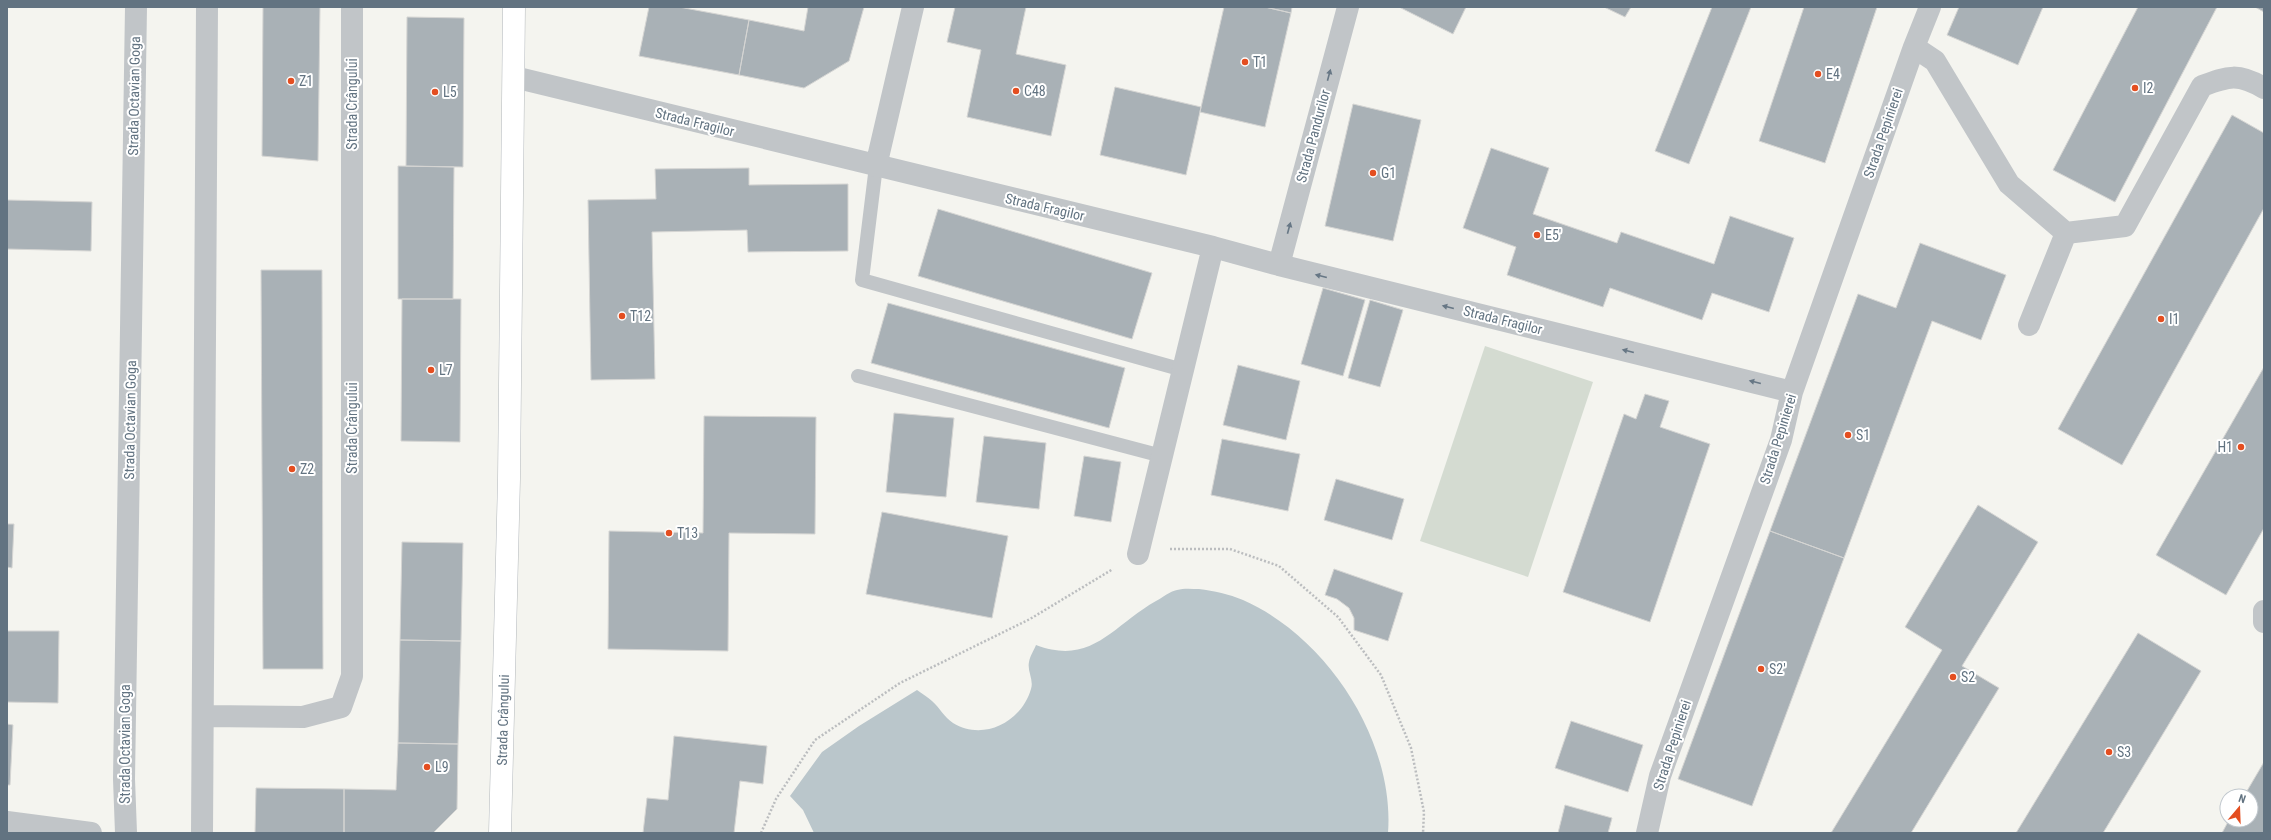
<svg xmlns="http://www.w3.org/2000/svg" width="2271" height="840" viewBox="0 0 2271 840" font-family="'Roboto Condensed',sans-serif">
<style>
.green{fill:#d4dbd1}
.water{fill:#bac6cb}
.building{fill:#a9b1b6;stroke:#d5d5d3}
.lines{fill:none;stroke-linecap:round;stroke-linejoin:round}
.secondary-casing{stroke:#b3b8bc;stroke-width:23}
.path{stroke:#bbbdbf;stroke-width:2.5;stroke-dasharray:2 2;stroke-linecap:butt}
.lane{stroke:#c1c5c8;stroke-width:14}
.street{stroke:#c1c5c8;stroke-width:22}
.secondary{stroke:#fff;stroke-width:22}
.oneway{fill:#677785}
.poi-dot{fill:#e44e20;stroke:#fff;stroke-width:1.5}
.labels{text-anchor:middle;stroke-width:4;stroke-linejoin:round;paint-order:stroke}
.poi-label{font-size:14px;fill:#627381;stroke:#fff;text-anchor:start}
.street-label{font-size:14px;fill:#627381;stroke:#fff}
</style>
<rect width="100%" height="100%" fill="#f4f4ef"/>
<!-- green -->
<path class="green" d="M1485,346L1593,382L1528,577L1420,541Z"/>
<!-- water -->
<path class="water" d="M1199,589C1214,591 1229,594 1243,600C1327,637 1395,741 1388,833H814L803,810L790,796L822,752L859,726L917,690C922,694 928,697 932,701C940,708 944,717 953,723C984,742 1022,721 1031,689C1034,680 1027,671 1029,662C1030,656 1034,650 1036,645C1092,666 1112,626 1156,601C1162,598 1170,591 1177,590C1184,588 1192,589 1199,589Z"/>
<!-- building -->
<path class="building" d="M263,7H320L318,161L262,156Z
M649,7H679L749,20L739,75L639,56Z
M808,7H864L849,61L804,88L739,75L749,20L804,31Z
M955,7H1026L1016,54L1066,65L1051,136L967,117L981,50L947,42Z
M1224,7H1265L1291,13L1265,127L1200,112Z
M1265,7H1292L1291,13Z
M1399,7H1466L1453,34Z
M1604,7H1631L1625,17Z
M1712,7H1751L1689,164L1655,151Z
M1804,7H1877L1825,163L1759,141Z
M1959,7H2043L2018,65L1947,35Z
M2138,7H2217L2115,202L2053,170Z
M2255,7H2264V12Z
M407,17L464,18L463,167L406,166Z
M1115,87L1201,107L1186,175L1100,155Z
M1353,104L1421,120L1393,241L1325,226Z
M2232,115L2264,133V208L2122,465L2058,429Z
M1491,148L1549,168L1533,214L1617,243L1621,232L1714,264L1730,216L1794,238L1769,312L1712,293L1702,320L1610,288L1603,307L1507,275L1516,247L1463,228Z
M398,166L454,167L453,299H398Z
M749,168V185L848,184V251L748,252L747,230L652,232L655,379L591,380L588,200L656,199L655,169Z
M7,200L92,202L91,251L7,249Z
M938,209L1152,273L1132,339L918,276Z
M1920,243L2006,275L1981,340L1932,321L1844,558L1770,531L1858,294L1896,308Z
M261,270H322L323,669H263Z
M1323,288L1365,300L1343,376L1301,364Z
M402,299H461L460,442L401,441Z
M1370,300L1403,310L1380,387L1348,378Z
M888,303L1125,368L1109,428L871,363Z
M1238,365L1300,381L1286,440L1223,425Z
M2264,367V528L2226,595L2156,555Z
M1645,394L1669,401L1660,427L1710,444L1650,622L1563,592L1624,414L1636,419Z
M894,413L954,418L946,497L886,492Z
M704,416L816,417L815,534L729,533L728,651L608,649L609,531L703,533Z
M984,436L1046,443L1039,509L976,502Z
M1222,439L1300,454L1288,511L1211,495Z
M1084,456L1121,462L1111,522L1074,516Z
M1336,479L1404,499L1392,540L1324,520Z
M1978,505L2038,542L1962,666L1999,688L1911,833H1831L1942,650L1905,627Z
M882,512L1008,536L992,618L866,594Z
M7,524H14L12,568L7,567Z
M1770,531L1844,558L1752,806L1678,779Z
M402,542L463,543L461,641L400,640Z
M1334,569L1403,593L1388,641L1354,630V618L1349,608L1337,599L1325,595Z
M7,631H59L58,703L7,702Z
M2138,633L2201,671L2103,833H2016Z
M400,640L461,641L458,744L398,743Z
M1571,721L1643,745L1628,792L1555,768Z
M7,724L13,725L10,785H7Z
M674,736L767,746L763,784L740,781L734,833H643L647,798L668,800Z
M398,743L458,744L457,809L433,833H344V789L396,790Z
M2264,762V833H2222L2229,820H2251V796H2244Z
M256,788L344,789V833H255Z
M1565,805L1612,818L1608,833H1558Z"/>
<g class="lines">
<!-- secondary casing -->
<g class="secondary-casing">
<g id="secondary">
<path id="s1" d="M500,833L509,479L514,7"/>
</g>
</g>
<!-- path -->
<path class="path" d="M1170,549H1230L1279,566L1338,617L1381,675L1411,748L1424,812L1423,833
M761,833L776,799L815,740L900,683L1030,619L1113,569"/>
<!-- lane -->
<path class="lane" d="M876,166L862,280L1183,370
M858,376L1162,456"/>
<!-- street -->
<path class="street" d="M1914,47L1935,61L2009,184L2066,233L2029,325
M514,77L1213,247L1279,265L1792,392
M876,166L913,7
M2066,233L2125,226L2202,86C2229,76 2238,73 2264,88
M1279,265L1348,7
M1138,554L1213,247
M2264,611V622
M203,716L303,717L341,707L352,676V7
M7,822L91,833
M126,833L124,779L136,7
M202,833L207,7
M1647,833L1660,776L1781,440L1792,392L1914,47L1930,7"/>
<!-- secondary -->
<use href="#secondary" class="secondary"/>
</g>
<!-- one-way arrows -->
<defs><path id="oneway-solid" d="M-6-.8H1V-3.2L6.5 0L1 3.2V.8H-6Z"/></defs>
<g class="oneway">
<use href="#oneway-solid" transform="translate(1329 75) rotate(-75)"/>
<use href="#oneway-solid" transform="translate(1289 228) rotate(-75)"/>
<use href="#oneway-solid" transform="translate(1321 276) rotate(-166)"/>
<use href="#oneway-solid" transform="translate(1448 307) rotate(-166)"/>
<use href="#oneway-solid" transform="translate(1628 351) rotate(-166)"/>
<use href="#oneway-solid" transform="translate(1755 382) rotate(-166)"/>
</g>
<!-- markers -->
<g class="poi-dot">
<circle cx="1245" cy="62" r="4"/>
<circle cx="1818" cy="74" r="4"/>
<circle cx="291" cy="81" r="4"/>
<circle cx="2135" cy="88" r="4"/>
<circle cx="1016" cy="91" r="4"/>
<circle cx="435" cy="92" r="4"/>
<circle cx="1373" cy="173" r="4"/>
<circle cx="1537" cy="235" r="4"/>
<circle cx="622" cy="316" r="4"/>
<circle cx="2161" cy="319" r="4"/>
<circle cx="431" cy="370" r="4"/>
<circle cx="1848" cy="435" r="4"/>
<circle cx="2241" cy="447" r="4"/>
<circle cx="292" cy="469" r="4"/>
<circle cx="669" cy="533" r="4"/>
<circle cx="1761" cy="669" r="4"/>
<circle cx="1953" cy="677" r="4"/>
<circle cx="2109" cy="752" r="4"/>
<circle cx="427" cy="767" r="4"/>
</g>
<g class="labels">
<!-- poi labels -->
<g class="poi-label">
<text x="1253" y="67">T1</text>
<text x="1826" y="79">E4</text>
<text x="299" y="86">Z1</text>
<text x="2143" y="93">I2</text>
<text x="1024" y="96">C48</text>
<text x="443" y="97">L5</text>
<text x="1381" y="178">G1</text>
<text x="1545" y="240">E5'</text>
<text x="630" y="321">T12</text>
<text x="2169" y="324">I1</text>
<text x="439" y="375">L7</text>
<text x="1856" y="440">S1</text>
<text x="2233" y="452" text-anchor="end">H1</text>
<text x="300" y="474">Z2</text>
<text x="677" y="538">T13</text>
<text x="1769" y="674">S2'</text>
<text x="1961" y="682">S2</text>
<text x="2117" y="757">S3</text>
<text x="435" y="772">L9</text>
</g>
<!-- street labels -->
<g class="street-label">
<text transform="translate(134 96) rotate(-89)" y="5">Strada Octavian Goga</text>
<text transform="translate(352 104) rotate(-90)" y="5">Strada Crângului</text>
<text transform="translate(695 122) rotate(14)" y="5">Strada Fragilor</text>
<text transform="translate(1883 133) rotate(-71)" y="5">Strada Pepinierei</text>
<text transform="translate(1313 136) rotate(-75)" y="5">Strada Pandurilor</text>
<text transform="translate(1045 207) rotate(13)" y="5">Strada Fragilor</text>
<text transform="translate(1503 320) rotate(14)" y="5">Strada Fragilor</text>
<text transform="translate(130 420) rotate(-89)" y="5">Strada Octavian Goga</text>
<text transform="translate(352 428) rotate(-90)" y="5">Strada Crângului</text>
<text transform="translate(1778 439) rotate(-73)" y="5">Strada Pepinierei</text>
<text dy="5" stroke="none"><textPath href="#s1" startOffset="113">Strada Crângului</textPath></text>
<text transform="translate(125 744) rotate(-90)" y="5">Strada Octavian Goga</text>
<text transform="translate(1672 745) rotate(-72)" y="5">Strada Pepinierei</text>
</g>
</g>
<!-- border -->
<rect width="2271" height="840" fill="none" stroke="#627381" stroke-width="16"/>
<!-- north arrow -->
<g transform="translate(2239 808) rotate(19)"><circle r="19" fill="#ffffff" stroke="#c0c7cd"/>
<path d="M0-3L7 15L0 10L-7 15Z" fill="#e44e20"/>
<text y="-6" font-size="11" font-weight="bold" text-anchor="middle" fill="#627381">N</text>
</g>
</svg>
